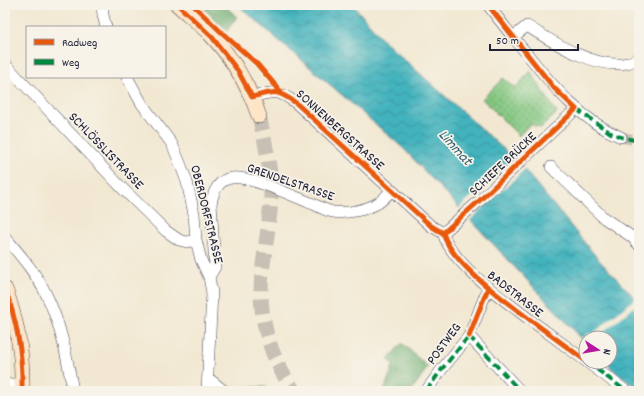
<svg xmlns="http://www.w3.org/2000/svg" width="644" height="396" viewBox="0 0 644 396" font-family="Dekko,sans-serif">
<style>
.grass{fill:url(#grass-dots);stroke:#52745e}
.forest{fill:url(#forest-crowns);stroke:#466654}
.park{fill:#82c680;stroke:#52745e}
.water{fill:url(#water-waves);stroke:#326a7c}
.pier{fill:#f2e8d2}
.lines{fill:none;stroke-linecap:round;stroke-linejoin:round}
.street-tunnel{stroke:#c8c0b4;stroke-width:11;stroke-dasharray:11 5.5;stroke-linecap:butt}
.secondary-tunnel{stroke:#c8c0b4;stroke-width:15;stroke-dasharray:15 8;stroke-linecap:butt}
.street-casing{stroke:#414052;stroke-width:12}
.secondary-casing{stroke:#414052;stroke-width:16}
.street{stroke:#fff;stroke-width:11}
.secondary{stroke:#fde5c5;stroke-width:15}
.quiet{stroke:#00873e;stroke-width:4;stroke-dasharray:8 4;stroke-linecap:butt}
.cycleway-casing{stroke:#f7f3e8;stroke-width:8}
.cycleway{stroke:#e8590c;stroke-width:5}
.labels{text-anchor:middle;stroke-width:3.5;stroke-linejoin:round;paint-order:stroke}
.street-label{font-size:14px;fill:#22223b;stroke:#f7f3e8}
.water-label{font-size:15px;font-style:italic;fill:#2f5c6f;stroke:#f7f3e8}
</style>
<defs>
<pattern id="grass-dots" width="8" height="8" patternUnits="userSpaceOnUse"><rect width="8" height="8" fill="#82c680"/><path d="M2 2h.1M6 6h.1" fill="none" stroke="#6aa06a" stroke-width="1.8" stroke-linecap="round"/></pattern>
<pattern id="forest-crowns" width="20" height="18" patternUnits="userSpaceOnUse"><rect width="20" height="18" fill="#69ab6e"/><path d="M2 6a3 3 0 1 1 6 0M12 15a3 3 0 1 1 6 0" fill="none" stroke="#568b5c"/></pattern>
<pattern id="water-waves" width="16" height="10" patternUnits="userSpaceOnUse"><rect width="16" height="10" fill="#43b3bd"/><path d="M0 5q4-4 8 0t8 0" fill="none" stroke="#38919b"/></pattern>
</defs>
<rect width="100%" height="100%" fill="#f7f3e8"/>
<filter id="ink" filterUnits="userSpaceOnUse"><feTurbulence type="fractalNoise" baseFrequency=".025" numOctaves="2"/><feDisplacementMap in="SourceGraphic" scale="8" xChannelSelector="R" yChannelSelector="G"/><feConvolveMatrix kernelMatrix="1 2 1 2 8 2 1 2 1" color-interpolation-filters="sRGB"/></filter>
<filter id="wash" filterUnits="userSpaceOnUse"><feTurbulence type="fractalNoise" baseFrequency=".012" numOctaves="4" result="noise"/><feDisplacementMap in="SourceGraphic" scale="16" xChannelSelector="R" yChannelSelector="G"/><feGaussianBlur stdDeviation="0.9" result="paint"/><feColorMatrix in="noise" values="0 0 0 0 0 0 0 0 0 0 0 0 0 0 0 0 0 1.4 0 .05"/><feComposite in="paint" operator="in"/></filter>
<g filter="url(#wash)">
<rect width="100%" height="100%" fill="#f2e8d2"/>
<!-- grass -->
<path class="grass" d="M530,71L557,113L541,128L530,124L519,136L482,99L503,78L516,88Z"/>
<!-- forest -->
<path class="forest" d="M200,5H224L237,17L227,31Z
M402,343L428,367L411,391H384L393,365L388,359Z"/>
<!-- park -->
<path class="park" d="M250,387H266L268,391H242H250Z"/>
<!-- water -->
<path class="water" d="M238,5H353L385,42L518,162L599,260L635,298L639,300V390L618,374L605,362H610V338H586V343L403,148Z"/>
<!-- pier -->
<path class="pier" d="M515,156L526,168L469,221L458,209Z
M637,297L639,298V303L596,338H586V345L581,339L589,333L591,335Z"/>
</g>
<g filter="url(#ink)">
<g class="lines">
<!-- street-tunnel -->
<path class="street-tunnel" d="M621,137L639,141"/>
<!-- secondary-tunnel -->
<path class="secondary-tunnel" d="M259,116C265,141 271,167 271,194C271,210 268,227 266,243C264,259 261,275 261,291C261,327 273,362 294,391"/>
<!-- street casing -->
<g class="street-casing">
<path id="street" d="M102,5L103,15L106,27
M488,5C501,22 514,39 528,55C554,88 582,121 621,137
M513,37L527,26C553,42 596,70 627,63C631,62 635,60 639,58
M5,64L121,187L166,231L179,240L187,242L196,240
M127,77L142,104L172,144L180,163L187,182L194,214L196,240L201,260L209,277L212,293L207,391
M252,97C276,91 276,89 296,103L431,226L443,233
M551,167L604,218L632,237L639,245
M443,233C452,264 503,299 529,319C548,333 567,347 586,361
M443,233L479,201L576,109
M5,237C20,255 36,273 46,294C61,324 67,358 73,391
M209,277L215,267L211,204C213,192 219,179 232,178C251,176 295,197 313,204C320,207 327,211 333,212C347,214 366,210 378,203C383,200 387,195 391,191
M469,336L520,391
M587,362L626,391
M208,378L224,391
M5,385L22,384
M426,391L442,369L469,336L488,288"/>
</g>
<!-- secondary casing -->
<g class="secondary-casing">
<path id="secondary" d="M178,5C189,15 201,25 212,36C233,59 249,87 259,116
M5,289C17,321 23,356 22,391"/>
</g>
<!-- street -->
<use href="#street" class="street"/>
<!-- secondary -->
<use href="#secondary" class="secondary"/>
<!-- quiet -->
<path class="quiet" d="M576,109L611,133L621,137L639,141
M469,336L520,391
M587,362L626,391
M426,391L442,369L469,336L471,333"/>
<!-- cycleway casing -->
<g class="cycleway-casing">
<path id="cycleway" d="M178,5L212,37L238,71L252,97C276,91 276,89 296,103L431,226L443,233
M193,5L220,31L257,64L281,92
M443,233L479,201L576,109L554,88L488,5
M443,233C452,264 503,299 529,319C548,333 567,347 586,361
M5,289C17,321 23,356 22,391
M469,336L488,288"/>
</g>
<!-- cycleway -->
<use href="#cycleway" class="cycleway"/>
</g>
</g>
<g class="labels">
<!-- street labels -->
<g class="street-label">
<text transform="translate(341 129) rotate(42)" y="5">SONNENBERGSTRASSE</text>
<text transform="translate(107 150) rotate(46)" y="5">SCHLÖSSLISTRASSE</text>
<text transform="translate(502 163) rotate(-43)" y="5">SCHIEFE BRÜCKE</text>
<text transform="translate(291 181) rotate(19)" y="5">GRENDELSTRASSE</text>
<text transform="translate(208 214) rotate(76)" y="5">OBERDORFSTRASSE</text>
<text transform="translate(516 293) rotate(38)" y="5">BADSTRASSE</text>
<text transform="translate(443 343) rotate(-54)" y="5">POSTWEG</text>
</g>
<!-- water labels -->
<g class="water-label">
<text transform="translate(456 147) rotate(48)" y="5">Limmat</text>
</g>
</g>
<!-- margin -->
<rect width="644" height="396" fill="none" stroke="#f7f3e8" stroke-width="20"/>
<!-- legend -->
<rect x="26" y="26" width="140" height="52" fill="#f7f3e8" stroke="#a29fa3"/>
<rect x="34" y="39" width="20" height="6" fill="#e8590c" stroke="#a29fa3"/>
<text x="62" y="46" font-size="12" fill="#22223b">Radweg</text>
<rect x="34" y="59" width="20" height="6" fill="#00873e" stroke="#a29fa3"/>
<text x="62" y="66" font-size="12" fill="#22223b">Weg</text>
<!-- north arrow -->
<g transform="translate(598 350) rotate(102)"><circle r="19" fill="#f7f3e8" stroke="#a29fa3"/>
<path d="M0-3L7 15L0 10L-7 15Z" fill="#b5179e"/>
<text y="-6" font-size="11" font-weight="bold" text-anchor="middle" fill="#22223b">N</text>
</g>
<!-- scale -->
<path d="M490 44v6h88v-6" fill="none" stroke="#22223b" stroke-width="2"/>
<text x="496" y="44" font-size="12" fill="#22223b" stroke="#f7f3e8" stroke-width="3" paint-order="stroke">50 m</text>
</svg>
